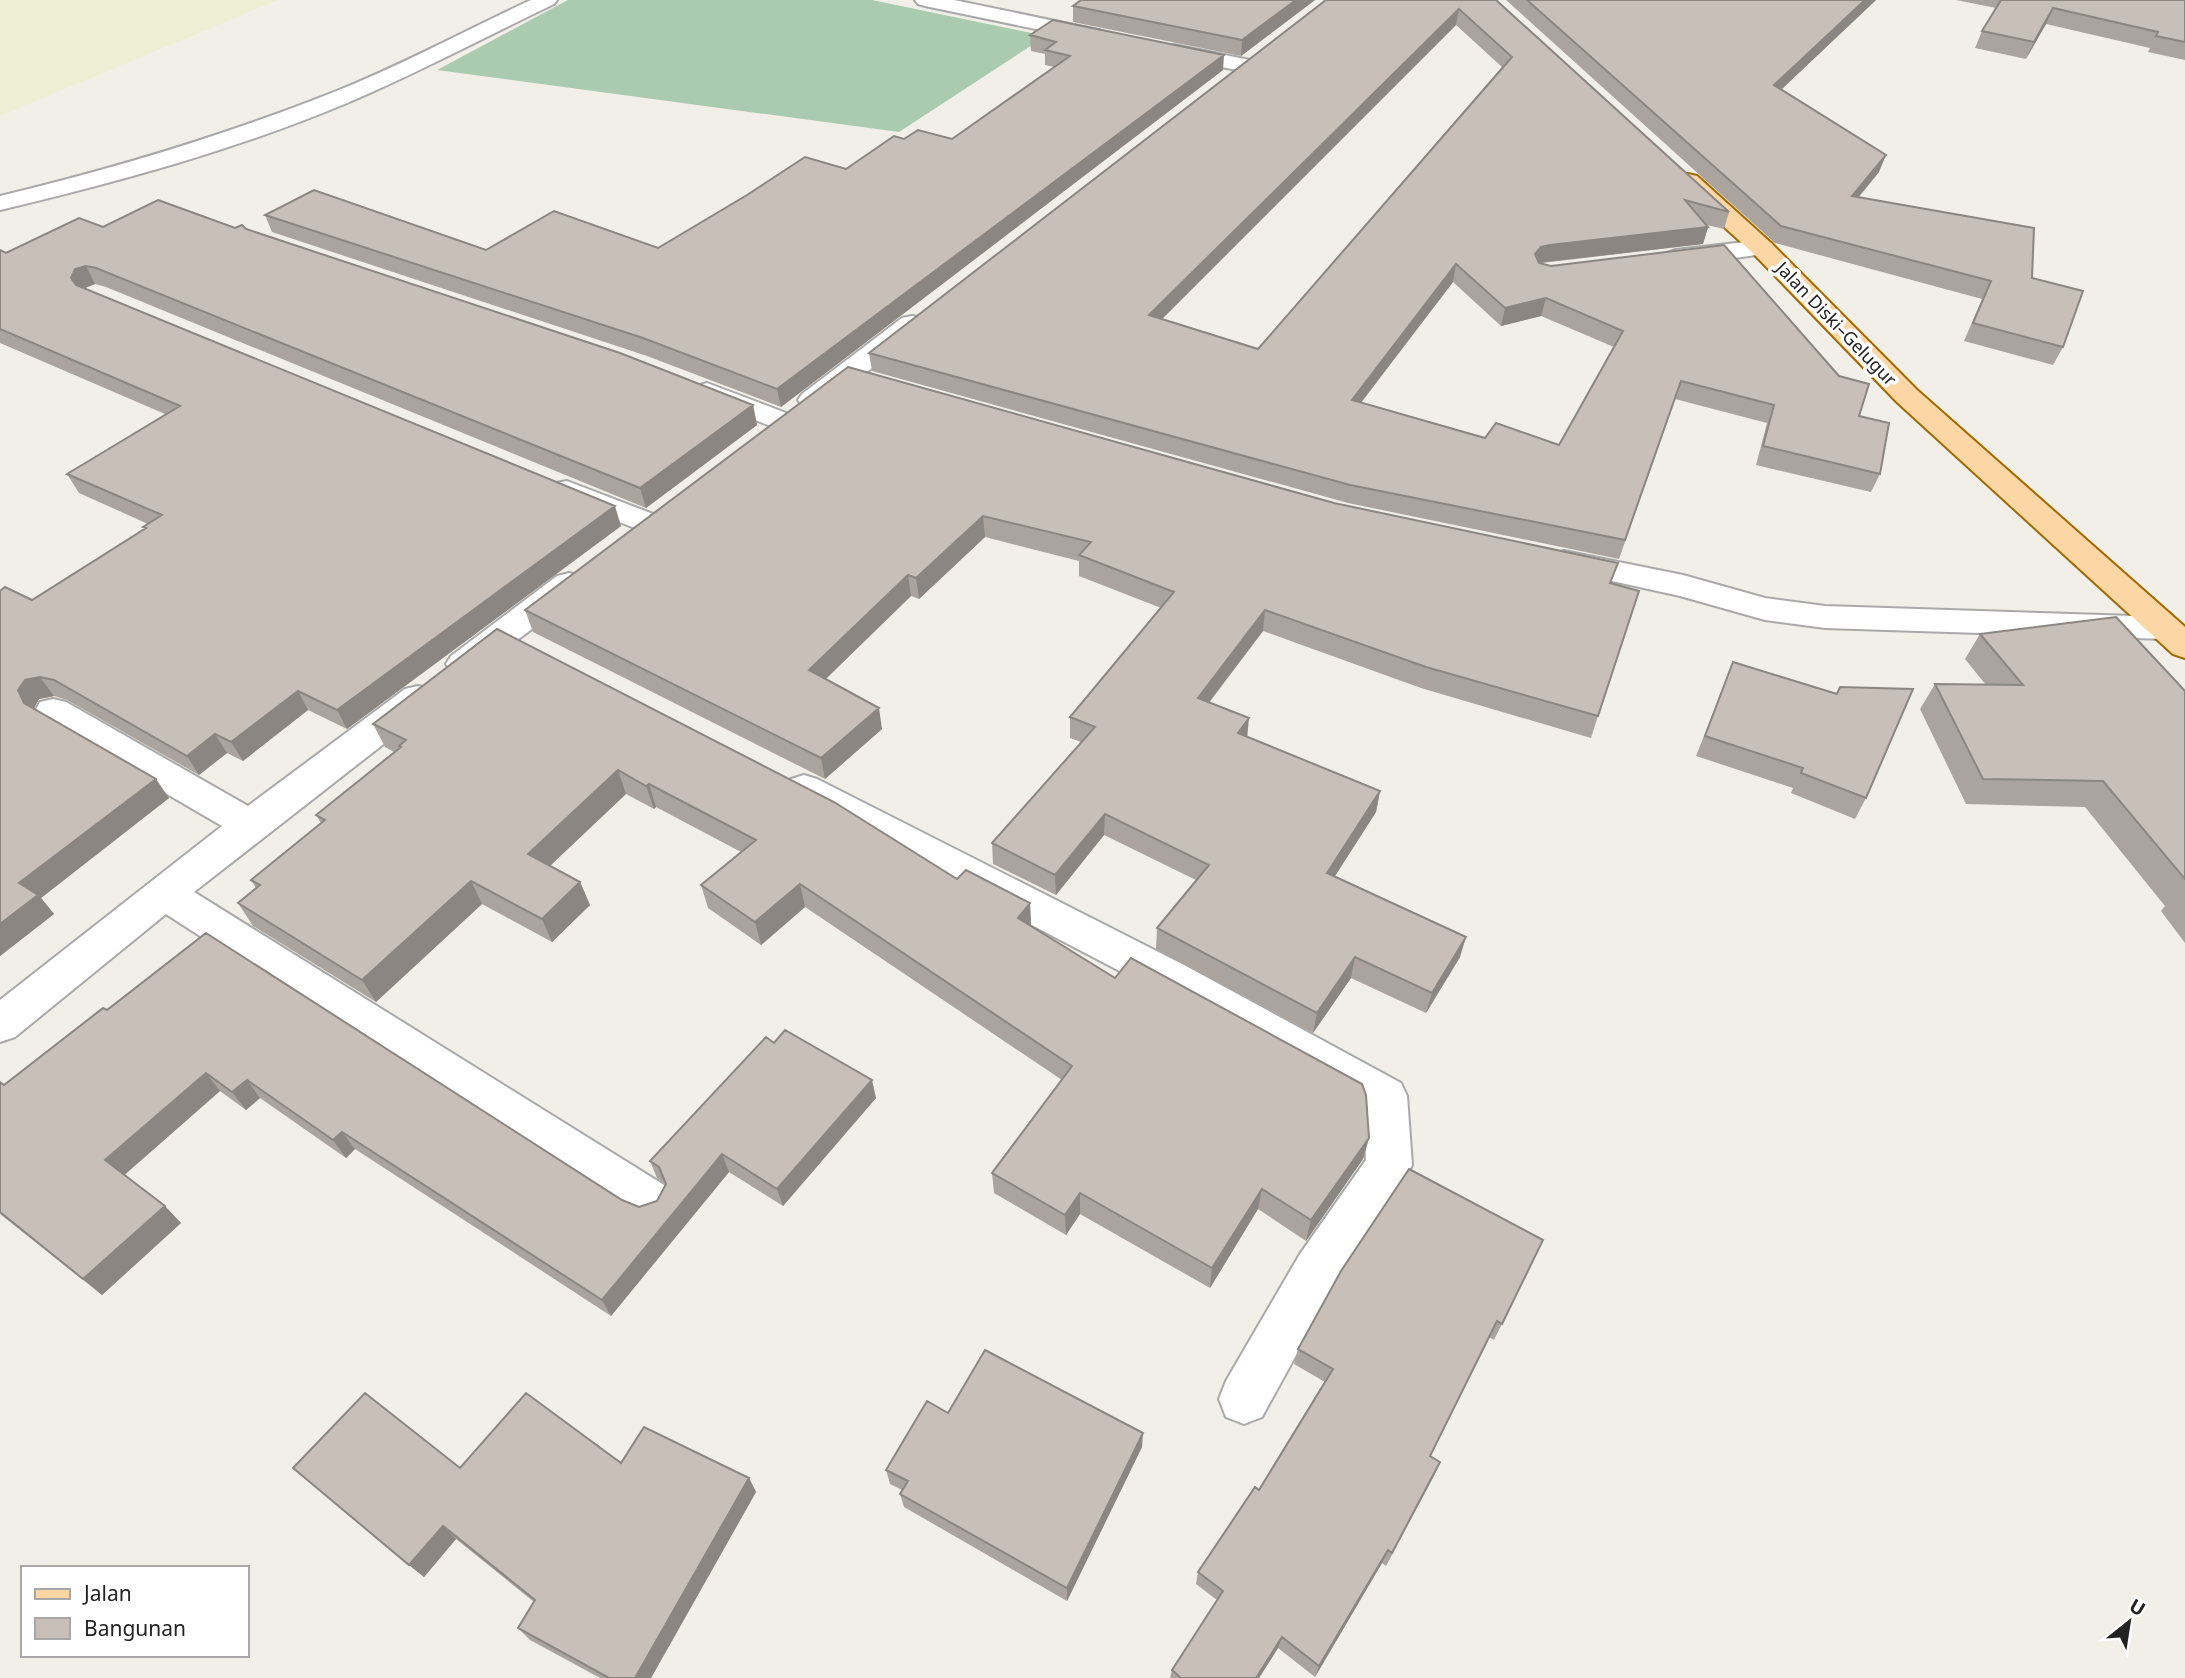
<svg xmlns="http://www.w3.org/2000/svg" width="2185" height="1678" viewBox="0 0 2185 1678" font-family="'Noto Sans',sans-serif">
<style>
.farmland{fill:#eef0d5}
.cemetery{fill:#aacbaf}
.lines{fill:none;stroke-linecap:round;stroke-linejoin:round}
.minor-casing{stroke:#a9a9a9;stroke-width:4}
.major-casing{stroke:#a06b00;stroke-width:4}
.minor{fill:#fff;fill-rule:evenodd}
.major{fill:#fcd6a4;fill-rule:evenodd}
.wall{fill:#aba49e;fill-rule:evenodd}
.shaded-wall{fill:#8b8681}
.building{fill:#c7bfb8;stroke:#8b8681;stroke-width:2;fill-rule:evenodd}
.labels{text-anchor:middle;stroke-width:7;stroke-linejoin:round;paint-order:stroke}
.far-street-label{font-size:18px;fill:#222;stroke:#fff}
</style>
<rect width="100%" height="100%" fill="#f2efe9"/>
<!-- farmland -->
<path class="farmland" d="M0,0H278L0,116Z"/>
<!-- cemetery -->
<path class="cemetery" d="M568,0H872L1046,36L899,132L437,70Z"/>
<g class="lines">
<!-- minor casing -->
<g class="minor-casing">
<path id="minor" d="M531,0H557L554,4C485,37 417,73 347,103C235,150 118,182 0,210V196C112,169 222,136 329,94C398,67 464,31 531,0Z
M915,0H954L1098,30L1105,32L1108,36L1105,40L1098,42L925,6L918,4Z
M1174,45L1255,61L1258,66L1255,71L1247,72L1166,56L1163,51L1166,46Z
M1762,240L1771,243L1775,248L1771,253L1676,266L1667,263L1663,258L1667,253L1676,250Z
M912,316L922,318L926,324L922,330L822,406L812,409L802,406L798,400L802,394L902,318Z
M707,383L794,416L799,422L794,428L784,431L697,398L693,392L697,386Z
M567,481L661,517L666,524L661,531L650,534L556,497L552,490L556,483Z
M1564,551L1683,575L1765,598L1825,606L2165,617L2177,620L2182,628L2177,636L2165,639L1825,628L1765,620L1680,596L1553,568L1548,561L1553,554Z
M569,573L581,576L585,584L581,592L475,672L463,676L451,672L446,664L451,656L557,576Z
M418,686L431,689L436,698L431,707L194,892L664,1185L671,1200L664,1215L648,1221L632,1215L166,914L15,1037L0,1042V1000L222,826L40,720L35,711L40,702L53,699L66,702L248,806L405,689Z
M804,775L817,779L1184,965L1401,1083L1407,1096L1412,1165L1405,1179L1334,1286L1262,1417L1244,1424L1226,1417L1219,1399L1226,1381L1300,1254L1366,1160L1363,1106L1154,989L791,799L785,789L791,779Z"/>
</g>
<!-- major casing -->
<g class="major-casing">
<path id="major" d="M1688,174L1697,176L1771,243L1917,390L2185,627V658L2173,654L1897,402L1753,253L1679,186L1676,181L1679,176Z"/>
</g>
<!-- minor -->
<use href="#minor" class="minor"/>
<!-- major -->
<use href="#major" class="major"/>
</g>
<!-- wall -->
<path class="wall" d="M1081,0H1315L1241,56L1073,22V6Z
M1326,0H1496L1729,212L1724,229L1707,225L1708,227L1703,244L1542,263L1859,416L1880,474L1871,492L1756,465L1767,423L1675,399L1619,559L1348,503L872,371L869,353ZM1456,25L1502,67L1258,349L1162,319ZM1453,282L1501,326L1541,316L1614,347L1559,445L1485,438L1361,403Z
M1506,0H1876L1782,89L1879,172L1859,197L2032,278L2063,347L2053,365L1964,341L1982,299L1775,243Z
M1956,0H2185V60L2148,52L2150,48L2046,24L2026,59L1975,48L1982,31L1996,8Z
M1030,35L1223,70L781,407L647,356L272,232L265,215L486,250L658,248L846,169L952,139L1054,67L1045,65V54L1031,51Z
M103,227L246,229L753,405L757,425L646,508L106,287L95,284L85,288L621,526L347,729L308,710L243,761L227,753L199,775L67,700L54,696L39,699L34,708L169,798L41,898L54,914L0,956V591L32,600L145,529L143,527L148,524L79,493L67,474L165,414L0,343V250L6,253Z
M848,367L1611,583L1598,716L1591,738L1421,688L1263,631L1209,703L1247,737L1380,791L1376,812L1335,876L1460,957L1426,1013L1351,978L1313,1033L1156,949L1157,928L1196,880L1104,835L1056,895L993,864L992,843L1081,742L1070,738V717L1161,608L1079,576V561L985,537L919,599L911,596L826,679L882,729L825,779L533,632L525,610Z
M497,629L957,879L1030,903L1031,926L1369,1138L1363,1159L1306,1241L1258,1209L1210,1288L1080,1214L1066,1235L994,1193L992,1173L1062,1080L805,907L761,945L708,908L701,885L741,852L656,807L654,809L626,794L550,866L580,882L590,905L552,942L482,904L376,1002L253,926L238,903L256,888L251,880L321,823L316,815L394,752L385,747L373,724Z
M1980,634L2185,691V943L2161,911L2165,906L2085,807L1966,804L1920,709L1935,684L1986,685L1965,659Z
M1733,662L1866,798L1855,819L1791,793L1793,788L1696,756Z
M107,1010L639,1207L657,1201L666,1184L657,1178L650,1161L774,1043L876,1098L783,1206L729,1172L611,1316L355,1149L346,1158L260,1098L246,1110L220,1091L124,1175L181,1223L102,1295L0,1214V1082L4,1085Z
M1543,1240L1494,1340L1489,1337L1430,1456L1440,1462L1434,1476L1386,1566L1382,1563L1315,1677L1278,1648L1259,1678H1170L1172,1670L1217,1600L1196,1584L1198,1572L1259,1490L1325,1382L1294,1364L1298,1349Z
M948,1413L1142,1447L1067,1601L904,1507L900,1494L902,1490L890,1484L886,1470Z
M621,1463L749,1478L756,1492L651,1678H600L530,1640L518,1628L534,1602L456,1539L424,1577L293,1468H460Z"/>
<!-- shaded-wall -->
<path class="shaded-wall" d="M1296,0H1315L1241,56L1242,40Z
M1865,0H1876L1769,101L1774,85Z
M2053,8L2046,24L2026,59L2034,42Z
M1459,9L1456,25L1148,333L1149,315Z
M1224,55L1223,70L781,407L777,389Z
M1886,155L1879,172L1845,213L1852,196Z
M1708,227L1703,244L1545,262L1536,264L1535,254L1541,247L1550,245Z
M1456,264L1453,282L1349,418L1352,400Z
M86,266L95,284L85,288L81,296L71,278L75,269Z
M1546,298L1541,316L1501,326L1505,308Z
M753,405L757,425L646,508L640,488Z
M615,506L621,526L347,729L337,710Z
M983,516L985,537L919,599L916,578Z
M908,575L911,596L813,691L809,670Z
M1265,610L1263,631L1196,719L1198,698Z
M40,677L54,696L39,699L33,710L24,703L18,690L25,680Z
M298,691L308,710L243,761L231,742Z
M879,708L882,729L825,779L821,758Z
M1249,718L1247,739L1238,733Z
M215,734L227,753L199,775L187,756Z
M618,770L626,794L538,877L528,854Z
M156,779L169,798L41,898L54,914L0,956V924L19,883Z
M649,784L656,807L654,809L646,786Z
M1380,791L1376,812L1324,893L1327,873Z
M1105,814L1104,835L1056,895L1055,875Z
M471,881L482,904L376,1002L362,980Z
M580,882L590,905L552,942L542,919Z
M800,884L805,907L761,945L755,922Z
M1030,903L1031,926L1018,918Z
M1466,937L1460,957L1426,1013L1432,993Z
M1355,957L1351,978L1313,1033L1317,1013Z
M206,1073L220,1091L121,1178L105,1160Z
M247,1080L260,1098L246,1110L232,1092Z
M872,1080L876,1098L783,1206L777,1189Z
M342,1132L355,1149L346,1158L333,1140Z
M1369,1138L1363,1159L1306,1241L1311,1220Z
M722,1154L729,1172L611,1316L602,1300Z
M1262,1189L1258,1209L1210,1288L1212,1268Z
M1080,1193V1214L1066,1235L1065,1215Z
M165,1206L181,1223L102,1295L83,1279Z
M1143,1433L1142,1447L1067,1601V1588Z
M749,1478L756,1492L651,1678H635Z
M443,1526L456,1539L424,1577L409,1565Z
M1388,1550L1382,1563L1315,1677L1319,1666Z
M1282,1637L1278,1648L1259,1678H1256Z"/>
<!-- building -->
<path class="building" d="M1081,0H1296L1242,40L1073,6Z
M1326,0H1496L1729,212L1685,200L1708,227L1550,245L1541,247L1535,254L1539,263L1551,266L1724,245L1839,376L1869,384L1859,416L1889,423L1880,474L1763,446L1774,405L1681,381L1625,540L1350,485L869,353ZM1459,9L1512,57L1258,349L1149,315ZM1456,264L1505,308L1546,298L1623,331L1559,445L1496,423L1485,438L1352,400Z
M1527,0H1865L1774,85L1886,155L1852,196L2034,228L2032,278L2083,291L2063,347L1973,323L1991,281L1781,226Z
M2001,0H2185V42L2156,36L2158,32L2053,8L2034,42L1982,31Z
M1053,20L1224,55L777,389L643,338L265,215L314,190L486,250L554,211L658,248L747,195L805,157L846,169L894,136L904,139L918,130L952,139L1070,56L1045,50L1056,42L1030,35Z
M158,200L235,228L242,225L246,229L620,353L753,405L640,488L96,268L86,266L75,269L71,278L76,285L615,506L337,710L298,691L231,742L215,734L187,756L54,680L40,677L25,680L18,690L24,703L156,779L19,883L38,895L0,924V591L5,587L32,600L146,528L143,527L162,515L67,474L180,406L0,329V250L6,253L79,218L103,227Z
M848,367L1334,503L1618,563L1610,583L1639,591L1598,716L1426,667L1265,610L1198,698L1249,718L1238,733L1380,791L1327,873L1466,937L1432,993L1355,957L1317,1013L1157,928L1209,865L1105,814L1055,875L992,843L1095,727L1070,717L1174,592L1079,555L1091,542L983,516L916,578L908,575L809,670L879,708L821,758L525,610Z
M2116,617L2185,691V879L2103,781L1983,779L1935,684L2023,685L1980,634Z
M497,629L834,802L957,879L966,870L1030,903L1018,918L1115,978L1131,958L1362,1084L1366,1095L1369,1138L1311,1220L1262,1189L1212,1268L1080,1193L1065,1215L992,1173L1072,1066L800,884L755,922L701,885L756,840L649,784L646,786L618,770L528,854L580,882L542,919L471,881L362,980L238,903L260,885L251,880L325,820L316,815L401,747L399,746L406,740L373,724Z
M1733,662L1837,694L1840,687L1913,689L1866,798L1801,773L1803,768L1705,736Z
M206,933L622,1200L639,1207L657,1201L666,1184L659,1167L650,1161L766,1037L774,1043L785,1030L872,1080L777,1189L722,1154L602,1300L342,1132L333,1140L247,1080L232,1092L206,1073L105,1160L165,1206L83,1279L0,1212V1082L4,1085L103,1008L107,1010Z
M1409,1169L1543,1240L1502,1324L1497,1321L1430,1456L1440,1462L1392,1553L1388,1550L1319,1666L1282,1637L1256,1678H1181L1172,1670L1223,1591L1198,1572L1255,1487L1259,1490L1333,1369L1298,1349L1341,1271Z
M985,1350L1143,1433L1067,1588L900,1494L908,1481L886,1470L927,1401L948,1413Z
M365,1393L460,1468L526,1393L621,1463L644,1427L749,1478L635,1678H609L518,1628L535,1600L443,1526L409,1565L293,1468Z"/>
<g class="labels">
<!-- far-street labels -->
<g class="far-street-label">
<text transform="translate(1836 324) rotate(46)" y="6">Jalan Diski–Gelugur</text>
</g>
</g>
<!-- legend -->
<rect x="21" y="1566" width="228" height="91" fill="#ffffff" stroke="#a7a7a7" stroke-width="2"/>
<rect x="35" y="1589" width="35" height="10" fill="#fcd6a4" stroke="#a7a7a7" stroke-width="2"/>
<text x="84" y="1601" font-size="21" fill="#222222">Jalan</text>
<rect x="35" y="1618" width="35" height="21" fill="#c7bfb8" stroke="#a7a7a7" stroke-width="2"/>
<text x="84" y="1636" font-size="21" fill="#222222">Bangunan</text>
<!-- north arrow -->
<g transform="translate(2129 1622) rotate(30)" stroke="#ffffff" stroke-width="5" paint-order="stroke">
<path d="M0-5L12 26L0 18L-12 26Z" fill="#222222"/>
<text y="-10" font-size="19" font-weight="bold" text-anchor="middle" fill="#222222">U</text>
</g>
</svg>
